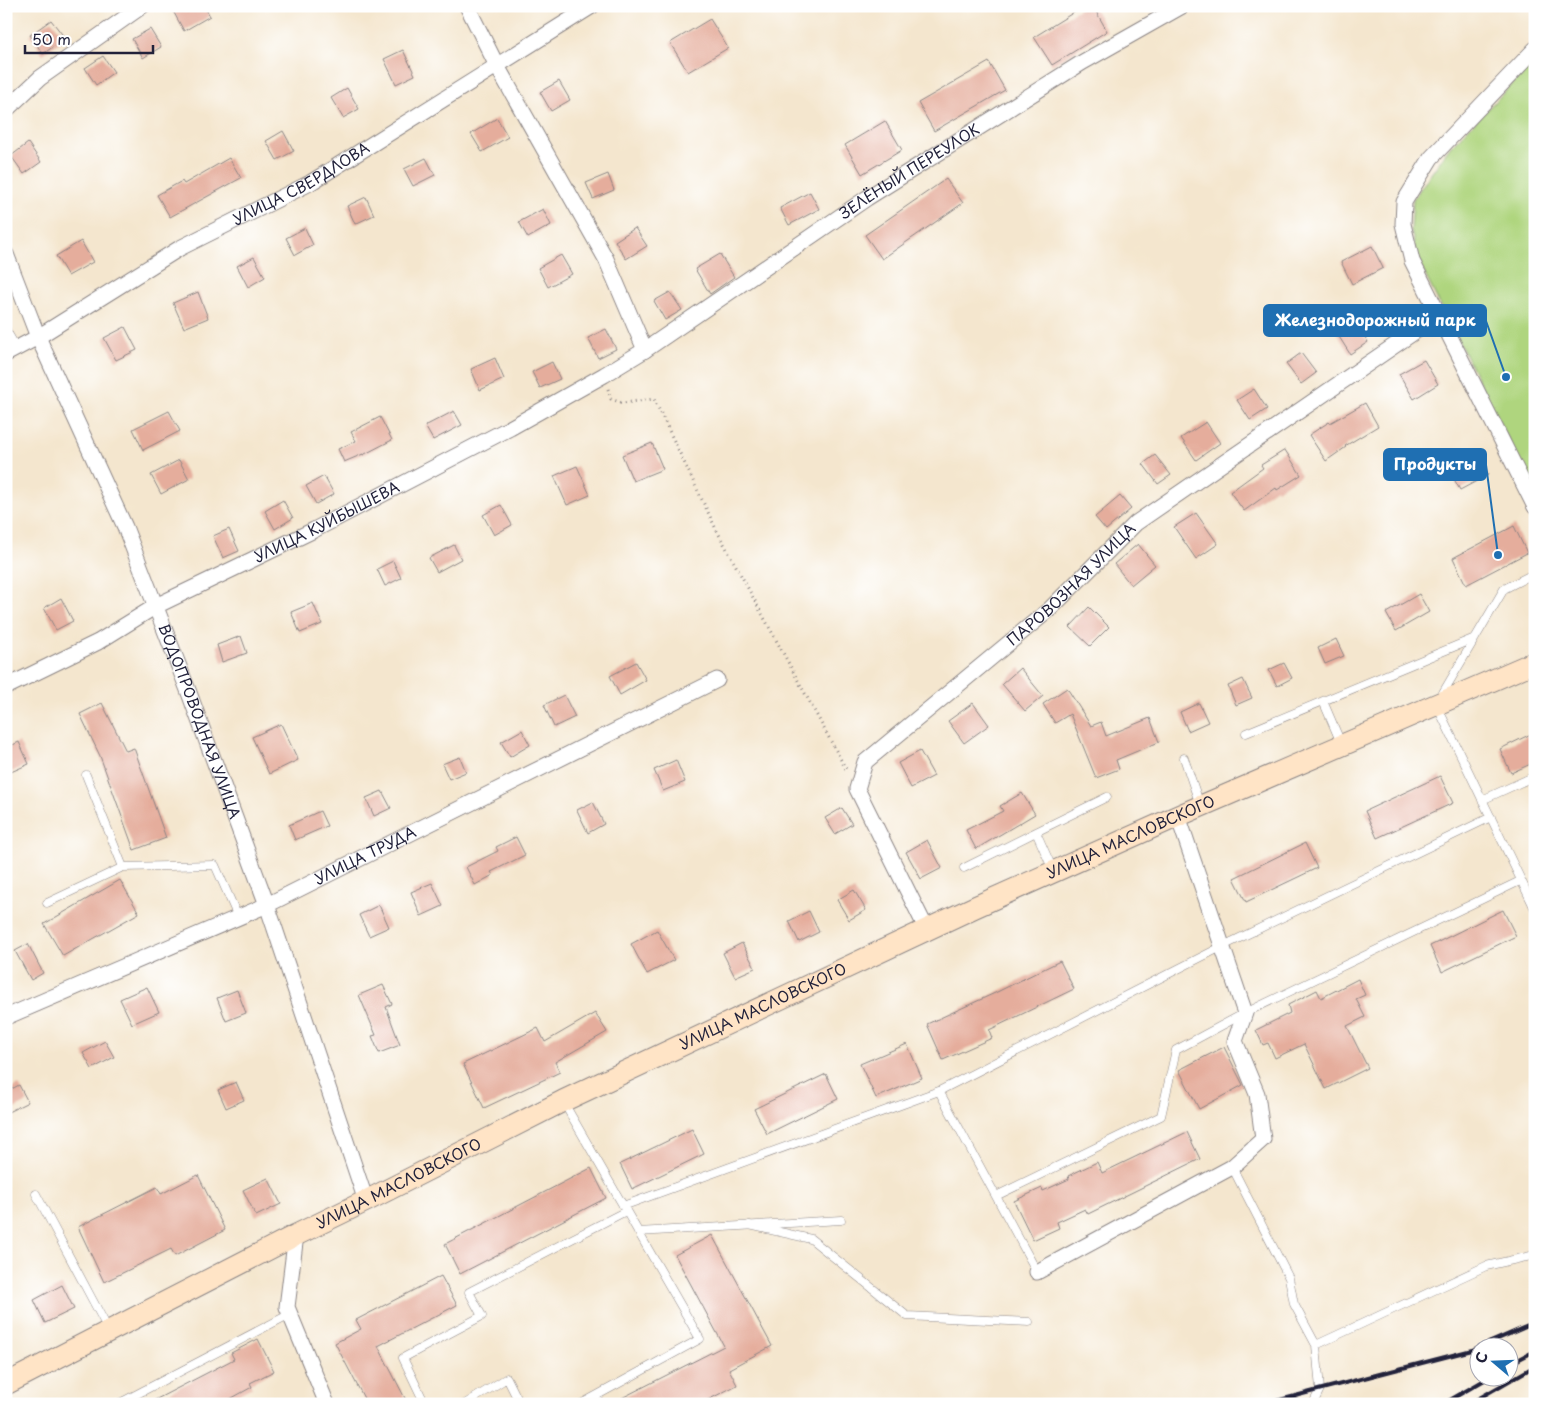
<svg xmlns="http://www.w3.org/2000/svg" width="1541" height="1410" viewBox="0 0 1541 1410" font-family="'Playpen Sans',sans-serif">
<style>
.green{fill:#afd57e;stroke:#687c5c}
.building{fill:#e5ad9c}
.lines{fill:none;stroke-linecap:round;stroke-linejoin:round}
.lane-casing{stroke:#8b8484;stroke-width:9}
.street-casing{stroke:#8b8484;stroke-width:17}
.secondary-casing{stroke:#8b8484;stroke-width:23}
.path{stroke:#8b8484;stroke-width:3;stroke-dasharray:1 4;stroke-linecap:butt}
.lane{stroke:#fff;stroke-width:8}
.street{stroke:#fff;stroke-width:15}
.secondary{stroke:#ffe4c6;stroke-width:21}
.rail{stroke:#22223b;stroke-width:4}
.labels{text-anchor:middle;stroke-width:4;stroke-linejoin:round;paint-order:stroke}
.street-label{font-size:15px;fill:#22223b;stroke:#fff}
.leader{fill:none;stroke:#1f6fb2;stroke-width:2}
.callout-dot{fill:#1f6fb2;stroke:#fff;stroke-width:2}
.callout{fill:#1f6fb2;stroke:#1f6fb2;stroke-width:2}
.callout-label{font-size:16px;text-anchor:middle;font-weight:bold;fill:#fff}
</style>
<rect width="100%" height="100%" fill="#fff"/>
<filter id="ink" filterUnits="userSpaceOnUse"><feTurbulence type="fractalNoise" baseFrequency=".02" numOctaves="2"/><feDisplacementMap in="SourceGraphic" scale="10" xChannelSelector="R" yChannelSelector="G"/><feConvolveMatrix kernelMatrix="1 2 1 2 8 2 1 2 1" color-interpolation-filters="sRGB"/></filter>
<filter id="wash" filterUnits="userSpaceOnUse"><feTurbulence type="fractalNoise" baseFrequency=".0096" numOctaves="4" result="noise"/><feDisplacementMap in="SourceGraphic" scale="20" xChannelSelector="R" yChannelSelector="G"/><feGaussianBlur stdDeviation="1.12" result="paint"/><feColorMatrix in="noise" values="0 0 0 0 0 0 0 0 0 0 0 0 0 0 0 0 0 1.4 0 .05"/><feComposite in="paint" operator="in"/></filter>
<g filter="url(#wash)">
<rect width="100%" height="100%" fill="#f4e6ce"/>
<!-- green -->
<path class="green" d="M1535,61V493L1418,261L1411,230L1413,199L1451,146Z"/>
<g id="blocks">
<!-- building -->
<path class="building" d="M181,6H204L210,16L184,31L173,11Z
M1084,6H1093L1107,31L1052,65L1034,37Z
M710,19L728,48L688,72L670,43Z
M51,20L65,38L43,54L30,35Z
M150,29L161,47L143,58L132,39Z
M403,50L415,75L396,84L384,59Z
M103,56L114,72L96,85L85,68Z
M989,62L1005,90L934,131L918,103Z
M559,81L570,100L551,111L540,92Z
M347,88L359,109L343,118L331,98Z
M497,118L508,137L482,152L471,134Z
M885,121L902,150L862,174L845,145Z
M283,131L294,151L277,160L266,141Z
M28,143L41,162L24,174L11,156Z
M229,158L241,178L170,217L157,195L182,181L184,184Z
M426,158L435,175L413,186L404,169Z
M608,174L614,190L593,199L586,183Z
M946,179L963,203L882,259L865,235Z
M810,192L819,209L789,225L780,208Z
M366,197L374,215L355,224L347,206Z
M543,209L551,225L528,238L519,222Z
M305,228L313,245L295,255L286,238Z
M635,228L647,246L626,259L615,241Z
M81,241L93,262L68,276L56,256Z
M1372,246L1383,268L1352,284L1341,262Z
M720,254L734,277L710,294L695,269Z
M561,255L572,274L548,287L538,268Z
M254,257L265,277L248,287L237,266Z
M198,292L208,318L184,328L173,303Z
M670,292L682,310L665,320L654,301Z
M1349,312L1368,342L1350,354L1331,324Z
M125,327L137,350L116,360L104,338Z
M606,329L616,349L598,358L588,338Z
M1301,353L1316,373L1301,384L1286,364Z
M495,358L504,379L480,390L471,369Z
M1424,360L1438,384L1414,399L1399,374Z
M552,362L560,379L540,388L532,372Z
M1254,389L1267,409L1250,420L1237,400Z
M1365,403L1378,426L1345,446L1346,447L1326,461L1309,435L1329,422L1330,423Z
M169,411L180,431L143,450L133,429Z
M454,411L462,425L433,440L425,426Z
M380,417L392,440L363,455V454L344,462L338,449L356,441L351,432Z
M1206,422L1220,443L1196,460L1181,438Z
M652,443L663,469L633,481L622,455Z
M1285,450L1301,475L1277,490L1276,488L1244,511L1230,492L1263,468L1261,465Z
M1477,453L1488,475L1460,490L1448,468Z
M1155,455L1171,475L1158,484L1143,464Z
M179,460L189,479L161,494L151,475Z
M577,466L590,495L567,505L554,476Z
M324,476L334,494L316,504L306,486Z
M1120,496L1131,509L1106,530L1095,517Z
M283,500L293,518L275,529L265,511Z
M501,505L512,525L494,535L483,515Z
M1196,513L1218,544L1196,559L1174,527Z
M1514,526L1527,553L1466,585L1453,558Z
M229,529L239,551L223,558L213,536Z
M1138,544L1155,565L1131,585L1114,564Z
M454,545L461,559L437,572L429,558Z
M393,561L401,578L385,586L377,569Z
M1419,594L1429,612L1396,631L1386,613Z
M61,598L73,621L56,630L44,608Z
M313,603L322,624L300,633L291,612Z
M1089,607L1109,627L1090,646L1070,627Z
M241,636L247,653L222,662L217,645Z
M1336,639L1344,656L1325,664L1318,648Z
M636,662L646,680L620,695L610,676Z
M1284,663L1292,678L1277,686L1269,670Z
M1020,668L1043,696L1025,711L1002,684Z
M1243,679L1252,698L1236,705L1228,686Z
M1067,688L1091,726L1101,722L1106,736L1150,718L1159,742L1116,760L1119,769L1096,778L1070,714L1055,723L1043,704Z
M564,695L575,717L554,727L544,705Z
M102,703L126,751L134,748L166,838L134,850L100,756L80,714Z
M973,703L989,725L964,743L948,721Z
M1199,703L1208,722L1188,731L1180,712Z
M281,724L298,760L269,774L252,737Z
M522,730L530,745L510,757L501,742Z
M1535,732V762L1511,773L1500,749Z
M19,742L29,764L11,772L6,762V748Z
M920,751L934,776L911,788L898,763Z
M460,757L466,772L449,779L442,764Z
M676,760L685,782L663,791L654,770Z
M1440,776L1453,803L1377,838L1365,811Z
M382,791L391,808L374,816L366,798Z
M1022,793L1035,814L976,849L966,830L1003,811L1000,806Z
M593,802L604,824L588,833L577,810Z
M842,808L852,824L835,834L825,818Z
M320,811L327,826L295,840L289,825Z
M516,837L525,855L491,872L493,875L475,885L466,867L498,851L496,847Z
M927,840L942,868L921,879L906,852Z
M1305,843L1317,868L1246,902L1234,878Z
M120,880L139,913L63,956L44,924Z
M432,883L443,906L421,916L411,892Z
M854,890L866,910L849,920L837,900Z
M379,905L389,927L369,936L359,915Z
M1503,910L1516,936L1442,972L1430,946Z
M809,911L819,932L799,942L789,921Z
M657,930L674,960L647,974L631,944Z
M742,943L755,968L735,977L723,953Z
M28,944L43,973L31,980L15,951Z
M1060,961L1074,989L989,1030L992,1038L943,1060L927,1024L995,993Z
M1358,979L1365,995L1356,999L1365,1017L1347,1026L1368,1068L1326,1089L1304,1044L1275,1058L1268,1043L1263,1045L1256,1030L1290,1013L1288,1005L1317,990L1321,998Z
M383,985L392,1004L386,1007L400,1045L379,1053L372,1036L376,1035L359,995Z
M147,987L159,1012L132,1024L120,999Z
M237,990L246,1013L226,1021L217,998Z
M595,1013L607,1032L555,1062L560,1072L484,1108L463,1064L538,1028L545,1042Z
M105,1041L114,1057L92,1069L83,1053Z
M907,1044L922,1078L876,1098L860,1064Z
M1224,1047L1243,1085L1199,1109L1179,1070Z
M826,1074L838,1099L767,1134L754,1109Z
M236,1082L244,1100L226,1108L218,1090Z
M19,1085L28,1102L6,1113V1092Z
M692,1129L704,1154L632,1189L620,1164Z
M1187,1132L1200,1159L1088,1214L1085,1209L1057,1222L1059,1228L1033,1240L1014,1201L1042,1188L1043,1191L1069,1179L1068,1176L1097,1162L1102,1173Z
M591,1168L606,1198L460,1274L445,1244Z
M198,1175L225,1230L175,1256L171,1249L104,1282L78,1227L157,1187L161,1194Z
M268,1178L281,1204L256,1216L243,1190Z
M712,1235L772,1346L729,1369L737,1385L700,1404H610L724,1346L675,1255Z
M441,1276L457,1305L378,1346L408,1404H367L335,1343L361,1329L356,1320Z
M62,1285L74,1309L45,1323L34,1300Z
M258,1339L274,1371L250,1383L252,1387L221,1404H147L234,1359L231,1353Z"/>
</g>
</g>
<g filter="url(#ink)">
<use href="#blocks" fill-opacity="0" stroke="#8b8484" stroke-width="1"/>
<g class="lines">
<!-- lane casing -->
<g class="lane-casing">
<path id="lane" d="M6,330L17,349
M1441,696L1504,589L1535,573
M1323,701L1341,743
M1437,706L1535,909
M1246,733L1475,638
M1184,758L1200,805
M86,775L123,867
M1482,800L1535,776
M964,868L1036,832
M1053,870L1036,832L1107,797
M47,903L123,867L215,865L238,917
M564,1103L700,1339L581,1404
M1232,1167L1289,1278L1294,1304L1316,1345L1486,1266L1535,1255
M36,1194L108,1329
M996,1196L1161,1116L1176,1050L1245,1013L1520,881
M623,1206L939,1091
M749,1225L811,1239L907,1316L1029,1322
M638,1232L841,1220
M1037,1272L939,1091L1223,946L1491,817
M118,1404L290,1314
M425,1404L403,1358L482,1316L469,1292L626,1211
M465,1404L507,1378L520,1404
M1313,1404L1320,1389L1316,1345"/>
</g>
<!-- street casing -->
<g class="street-casing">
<g id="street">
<path d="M467,6L497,66L606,259L645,350"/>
<path d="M1535,49L1431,158L1404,202L1403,224L1412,261L1535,507"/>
<path d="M6,110L40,78L142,6"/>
<path id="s1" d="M6,254L38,337L125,527L188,690L267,905L366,1201"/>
<path id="s2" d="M6,354L38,337L180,248L310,183L592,6"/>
<path id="s3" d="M6,687L98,642L156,606L314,530L510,428L604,375L645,350L867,198L1083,62L1182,6"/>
<path id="s4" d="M927,930L857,789L865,762L1050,609L1136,523L1439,315"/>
<path id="s5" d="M6,1017L267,905L717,680"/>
<path d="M296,1235L287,1307L327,1404"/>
<path d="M1037,1272L1232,1167L1263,1139L1257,1094L1235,1041L1245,1013L1178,816"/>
</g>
</g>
<!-- secondary casing -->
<g class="secondary-casing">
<g id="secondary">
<path id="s6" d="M6,1384L296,1235L366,1201L563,1101L975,907L1178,816L1535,662"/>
</g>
</g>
<!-- path -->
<path class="path" d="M608,389L611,399L622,403L654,399L716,529L847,771"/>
<!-- lane -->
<use href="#lane" class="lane"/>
<!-- street -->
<use href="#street" class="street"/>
<!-- secondary -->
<use href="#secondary" class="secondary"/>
<!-- rail -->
<path class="rail" d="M1508,1365L1535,1351
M1264,1404L1472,1350L1535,1323
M1443,1404L1488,1378
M1469,1404L1535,1366"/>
</g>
</g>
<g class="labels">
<!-- street labels -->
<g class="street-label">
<text dy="5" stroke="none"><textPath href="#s3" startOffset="1042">ЗЕЛЁНЫЙ ПЕРЕУЛОК</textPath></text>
<text dy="5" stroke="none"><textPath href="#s2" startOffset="341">УЛИЦА СВЕРДЛОВА</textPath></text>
<text dy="5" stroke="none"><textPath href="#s3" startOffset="361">УЛИЦА КУЙБЫШЕВА</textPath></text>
<text dy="5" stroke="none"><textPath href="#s4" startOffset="458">ПАРОВОЗНАЯ УЛИЦА</textPath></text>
<text dy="5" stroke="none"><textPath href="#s1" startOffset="506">ВОДОПРОВОДНАЯ УЛИЦА</textPath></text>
<text dy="5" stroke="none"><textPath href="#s6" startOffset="1251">УЛИЦА МАСЛОВСКОГО</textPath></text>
<text dy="5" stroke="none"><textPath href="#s5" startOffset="394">УЛИЦА ТРУДА</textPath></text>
<text dy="5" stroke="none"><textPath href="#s6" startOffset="846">УЛИЦА МАСЛОВСКОГО</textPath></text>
<text dy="5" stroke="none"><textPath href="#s6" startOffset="441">УЛИЦА МАСЛОВСКОГО</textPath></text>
</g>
</g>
<!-- callouts -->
<path class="leader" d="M1506 377L1486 321M1498 555L1486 465"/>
<g class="callout-dot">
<circle cx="1506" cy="377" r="5"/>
<circle cx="1498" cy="555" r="5"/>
</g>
<g class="callout">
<rect x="1264" y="305" width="222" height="31" rx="5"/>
<rect x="1384" y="449" width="102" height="31" rx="5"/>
</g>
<g class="callout-label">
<text x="1375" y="326">Железнодорожный парк</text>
<text x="1435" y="470">Продукты</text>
</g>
<!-- margin -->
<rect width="1541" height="1410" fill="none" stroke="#fff" stroke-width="25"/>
<!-- north arrow -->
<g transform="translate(1494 1362) rotate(289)"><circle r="24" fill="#ffffff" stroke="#a7a7b1"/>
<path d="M0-4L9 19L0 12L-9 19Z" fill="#1f6fb2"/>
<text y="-8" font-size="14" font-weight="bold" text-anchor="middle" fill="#22223b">С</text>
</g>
<!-- scale -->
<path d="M25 45v8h128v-8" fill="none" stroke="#22223b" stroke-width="2.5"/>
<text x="32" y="45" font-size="15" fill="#22223b" stroke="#ffffff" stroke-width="4" paint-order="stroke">50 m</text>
</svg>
